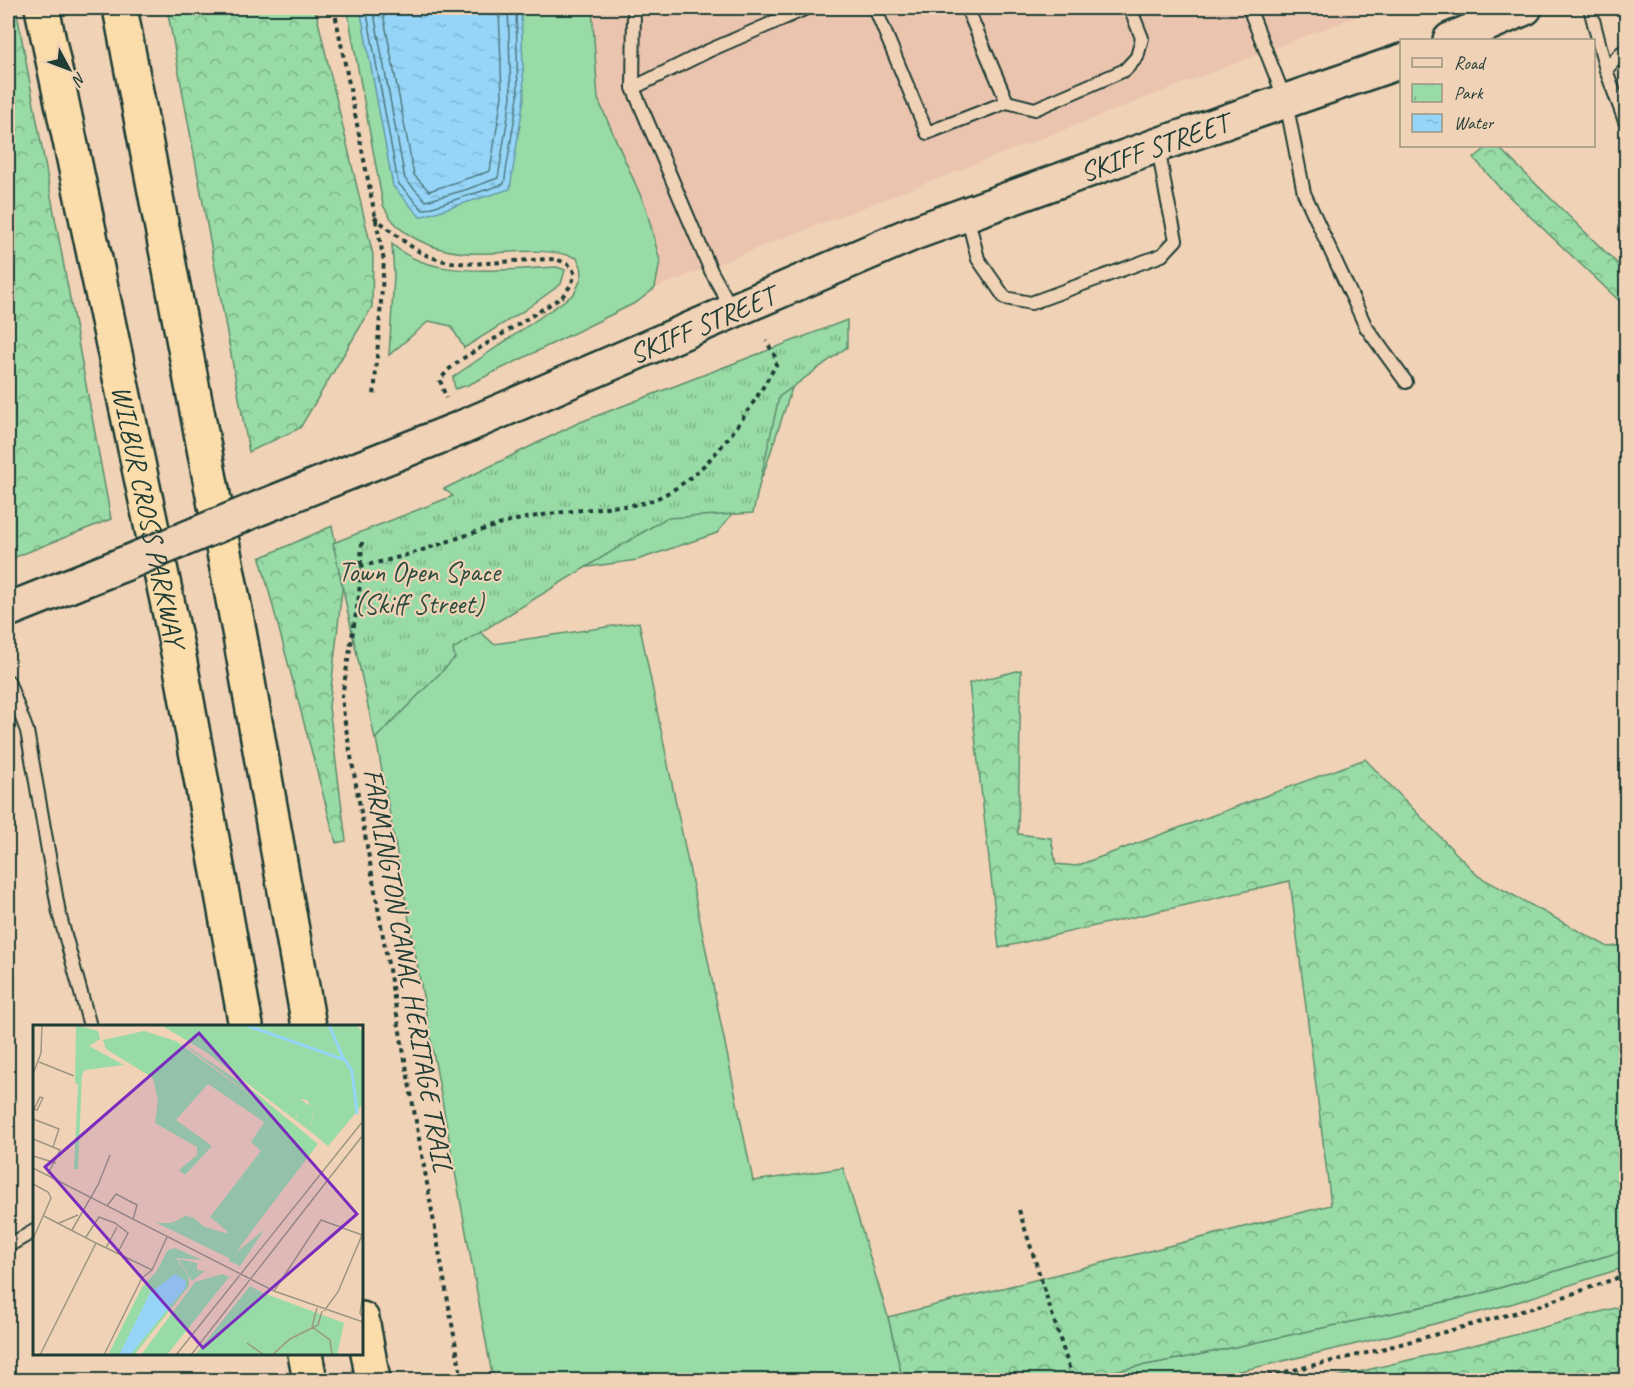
<svg xmlns="http://www.w3.org/2000/svg" width="1634" height="1388" viewBox="0 0 1634 1388" font-family="Caveat,sans-serif">
<style>
.built{fill:#eac4af}
.green{fill:#98dba6;stroke:#5c8c6d;stroke-width:1.5}
.forest{fill:url(#forest-crowns);stroke:#5c8c6d;stroke-width:1.5}
.park{fill:url(#park-tufts);stroke:#5c8c6d;stroke-width:1.5}
.water{fill:url(#water-ripples);stroke:#6698a9;stroke-width:1.5}
.lines{fill:none;stroke-linecap:round;stroke-linejoin:round}
.shore{stroke:#4f7a82;stroke-width:1.5}
.service-casing{stroke:#1f3d34;stroke-width:16}
.secondary-casing{stroke:#1f3d34;stroke-width:38}
.motorway-casing{stroke:#1f3d34;stroke-width:38}
.path{stroke:#1f3d34;stroke-width:4;stroke-dasharray:4.5 4.5;stroke-linecap:butt}
.service{stroke:#f0d2b6;stroke-width:12}
.secondary{stroke:#f0d2b6;stroke-width:33}
.motorway{stroke:#fbddab;stroke-width:33}
.secondary-bridge-casing{stroke:#1f3d34;stroke-width:38;stroke-linecap:butt}
.secondary-bridge{stroke:#f0d2b6;stroke-width:33}
.labels{text-anchor:middle;stroke-width:4.5;stroke-linejoin:round;paint-order:stroke}
.street-label{font-size:28px;fill:#1f3d34;stroke:#f0d2b6}
.park-label{font-size:28px;fill:#2b4d3f;stroke:#f0d2b6}
.inset-river{fill:none;stroke:#96d5f7;stroke-width:3}
.inset-road{fill:none;stroke:#9c9682;stroke-width:1.5}
.view{fill:#7b2cbf;fill-opacity:0.15;stroke:#7b2cbf;stroke-width:3}
.inset-edge{fill:none;stroke:#1f3d34;stroke-width:3}
</style>
<defs>
<pattern id="forest-crowns" width="20" height="18" patternUnits="userSpaceOnUse" patternTransform="scale(1.5)"><rect width="20" height="18" fill="#98dba6"/><path d="M2 6a3 3 0 1 1 6 0M12 15a3 3 0 1 1 6 0" fill="none" stroke="#7bb388"/></pattern>
<pattern id="park-tufts" width="24" height="20" patternUnits="userSpaceOnUse" patternTransform="scale(1.5)"><rect width="24" height="20" fill="#98dba6"/><path d="M3 7l-1-3M5 7V3M7 7l1-3M15 17l-1-3M17 17v-4M19 17l1-3" fill="none" stroke="#7bb388"/></pattern>
<pattern id="water-ripples" width="26" height="14" patternUnits="userSpaceOnUse" patternTransform="scale(1.5)"><rect width="26" height="14" fill="#96d5f7"/><path d="M2 4q2-2 4 0t4 0M15 11q2-2 4 0t4 0" fill="none" stroke="#81b8d4"/></pattern>
</defs>
<rect width="100%" height="100%" fill="#f0d2b6"/>
<filter id="ink" filterUnits="userSpaceOnUse"><feTurbulence type="fractalNoise" baseFrequency=".0167" numOctaves="2"/><feDisplacementMap in="SourceGraphic" scale="12" xChannelSelector="R" yChannelSelector="G"/><feConvolveMatrix kernelMatrix="1 2 1 2 8 2 1 2 1" color-interpolation-filters="sRGB"/></filter>
<g filter="url(#ink)">
<!-- built -->
<path class="built" d="M592,8H1378L655,288L660,261L644,204L598,99Z"/>
<!-- green -->
<path class="green" d="M347,8H592L598,99L646,208L660,261L655,288L637,302L468,385L455,389L453,377L574,294C581,280 586,272 577,258C524,239 474,269 418,240C401,231 392,223 383,205Z
M392,244C431,281 506,269 557,267L565,270L561,284L525,310L464,348L451,326L429,321L389,355L394,276Z
M782,386L792,388L763,475L717,533L637,560L588,567L493,565L442,598L494,644L639,622L753,1181L843,1168L888,1317L903,1380H493L373,722L376,651L383,600L496,550L663,516Z
M1626,1250V1267L1514,1303L1365,1342L1201,1380H1065L1188,1357L1476,1295Z"/>
<!-- forest -->
<path class="forest" d="M8,8H16L111,519L8,560Z
M167,8H315L373,255L372,307L300,428L249,452Z
M1489,146H1497L1626,272V307L1497,185L1474,158Z
M332,526L343,580L329,707L346,841L336,843L260,558Z
M1021,670L1018,834L1051,838L1056,864L1076,866L1365,759L1478,876L1608,947L1626,945V1250L1476,1295L1188,1357L1065,1380H903L888,1317L1331,1205L1290,881L999,948L969,683Z
M1626,1305V1380H1324L1503,1338Z"/>
<!-- park -->
<path class="park" d="M847,320V347L779,397L753,513L666,518L453,649L455,658L375,739L333,543L453,496L444,489L578,423Z"/>
<!-- water -->
<path class="water" d="M360,8H521L524,98L510,189L420,217L393,186Z"/>
<g class="lines">
<!-- shore -->
<path class="shore" d="M366,8L398,183L423,210L504,184L518,97L516,8
M373,8L405,179L426,201L465,190L498,178L511,97L508,8
M382,8L414,175L429,191L490,171L502,96L499,8"/>
<!-- service casing -->
<g class="service-casing">
<path id="service" d="M875,8L927,133L1007,102L1035,109L1125,70L1137,57L1142,38L1130,8
M967,8L1007,102
M1249,8L1286,102L1304,193L1366,327L1406,382
M1590,8L1606,70L1626,124
M1606,70L1621,53L1626,51
M633,88L634,8
M967,215L978,259L1005,298L1031,303L1162,255L1176,240L1166,193L1158,146
M732,309L711,271L633,88L708,51L807,8
M8,681L27,731L59,913L90,1026
M8,1246L34,1231"/>
</g>
<!-- secondary casing -->
<g class="secondary-casing">
<g id="secondary">
<path d="M1450,40L1525,8"/>
<path id="s1" d="M262,507L461,428L914,233L1158,145L1402,61"/>
<path d="M8,610L124,564"/>
</g>
</g>
<!-- motorway casing -->
<g class="motorway-casing">
<g id="motorway">
<path id="s2" d="M42,8L179,657L246,1026"/>
<path d="M120,8L239,631L309,1026"/>
<path d="M362,1319L373,1380"/>
<path d="M305,1354L310,1380"/>
</g>
</g>
<!-- path -->
<path class="path" d="M334,8L384,261L374,397
M374,217C392,231 410,249 431,257C462,269 499,261 531,260C541,260 553,257 563,262C570,264 572,268 575,274L571,285L562,297L462,359L448,370L440,380L446,398
M362,542L359,596L342,696L344,717L462,1380
M360,566C414,557 464,533 517,520C546,513 577,511 607,507C619,506 632,506 643,503C703,487 747,415 776,365L774,354L766,341
M1019,1210L1073,1380
M1250,1380L1371,1352L1529,1309L1626,1275"/>
<!-- service -->
<use href="#service" class="service"/>
<!-- secondary -->
<use href="#secondary" class="secondary"/>
<!-- motorway -->
<use href="#motorway" class="motorway"/>
<!-- secondary-bridge casing -->
<g class="secondary-bridge-casing">
<path id="secondary-bridge" d="M124,564L262,507"/>
</g>
<!-- secondary-bridge -->
<use href="#secondary-bridge" class="secondary-bridge"/>
</g>
</g>
<g class="labels">
<!-- street labels -->
<g class="street-label">
<text dy="10" stroke="none"><textPath href="#s1" startOffset="962">SKIFF STREET</textPath></text>
<text dy="10" stroke="none"><textPath href="#s1" startOffset="476">SKIFF STREET</textPath></text>
<text dy="10" stroke="none"><textPath href="#s2" startOffset="519">WILBUR CROSS PARKWAY</textPath></text>
<text transform="translate(409 970) rotate(80)" y="10">FARMINGTON CANAL HERITAGE TRAIL</text>
</g>
<!-- park labels -->
<g class="park-label">
<text x="419" y="581">Town Open Space<tspan x="419" dy="32">(Skiff Street)</tspan></text>
</g>
</g>
<!-- overview -->
<g transform="translate(33 1025)">
<rect width="330" height="330" fill="#f0d2b6"/>
<path d="M145,15L223,68L285,119L214,212L200,223L183,215L163,200L137,198L160,192L185,214L194,216V206L177,192L228,126L218,117L239,86ZM265,73L281,83L277,106L261,94L264,91L260,74ZM142,223L169,235L143,233L156,252V261L101,330H75L109,262L123,247L135,225ZM145,234L164,238V245L172,246L159,256Z" fill="#98dba6"/>
<path d="M43,0L65,6L67,14L56,21L91,40L52,45L49,50L45,144H41L45,59L42,58ZM128,0H321L330,6V79L295,121L277,106L281,86L274,75L261,73L265,87L261,94L173,27ZM111,6L143,16L239,86L231,97L175,59L143,95L179,121L152,150L146,145L164,130V122L122,98L125,75L120,53L73,24L70,15ZM231,205L207,241L196,236L201,229ZM189,249L196,252L134,330H108L162,257ZM217,261L247,277L195,330H162Z" fill="#98dba6"/>
<path d="M154,190L163,199L198,210H216L198,234L124,198H139ZM233,269L311,298L304,330H188L233,275L230,274Z" fill="#98dba6"/>
<path d="M142,249L153,256V262L97,330H86L117,268Z" fill="#96d5f7"/>
<path class="inset-river" d="M213,0L312,35L319,46L324,89M296,0L311,35"/>
<path class="inset-road" d="M6,37L41,51M0,49L8,28L9,0M7,72L10,73L4,85L1,84ZM0,94L26,104L20,122M0,114L27,125L15,149M0,131L23,138M0,143L241,266L330,297M0,159L15,167L18,173L0,214M74,181L83,169L104,180L100,195M26,198L45,190M39,205L65,160L77,130M53,212L66,192L82,198L95,208L84,229M63,218L119,245L134,212M73,223L84,202M241,266L288,195L329,210L305,267L291,286M330,269L327,288L330,292M279,302L297,315L299,330M279,302L284,283M214,318L231,330M7,330L63,218L11,191M71,330L109,253L119,245M143,330L330,96M158,330L330,110M239,330L257,314L285,300L289,286"/>
<path class="view" d="M166,8L324,189L170,323L12,142Z"/>
<rect width="330" height="330" class="inset-edge"/>
</g>
<!-- margin -->
<rect width="1634" height="1388" fill="none" stroke="#f0d2b6" stroke-width="30"/>
<rect x="15" y="15" width="1604" height="1358" fill="none" stroke="#1f3d34" stroke-width="2" filter="url(#ink)"/>
<!-- legend -->
<rect x="1400" y="39" width="195" height="108" fill="#f0d2b6" stroke="#9c9682" stroke-width="1.5"/>
<rect x="1412" y="58" width="30" height="9" fill="#f0d2b6" stroke="#9c9682" stroke-width="1.5"/>
<text x="1454" y="69" font-size="18" fill="#1f3d34">Road</text>
<rect x="1412" y="84" width="30" height="18" fill="url(#park-tufts)" stroke="#9c9682" stroke-width="1.5"/>
<text x="1454" y="99" font-size="18" fill="#1f3d34">Park</text>
<rect x="1412" y="114" width="30" height="18" fill="url(#water-ripples)" stroke="#9c9682" stroke-width="1.5"/>
<text x="1454" y="129" font-size="18" fill="#1f3d34">Water</text>
<!-- north arrow -->
<g transform="translate(69 69) rotate(131)" stroke="#f0d2b6" stroke-width="4.5" paint-order="stroke">
<path d="M0-4.5L10 22L0 15L-10 22Z" fill="#1f3d34"/>
<text y="-9" font-size="16" font-weight="bold" text-anchor="middle" fill="#1f3d34">N</text>
</g>
</svg>
